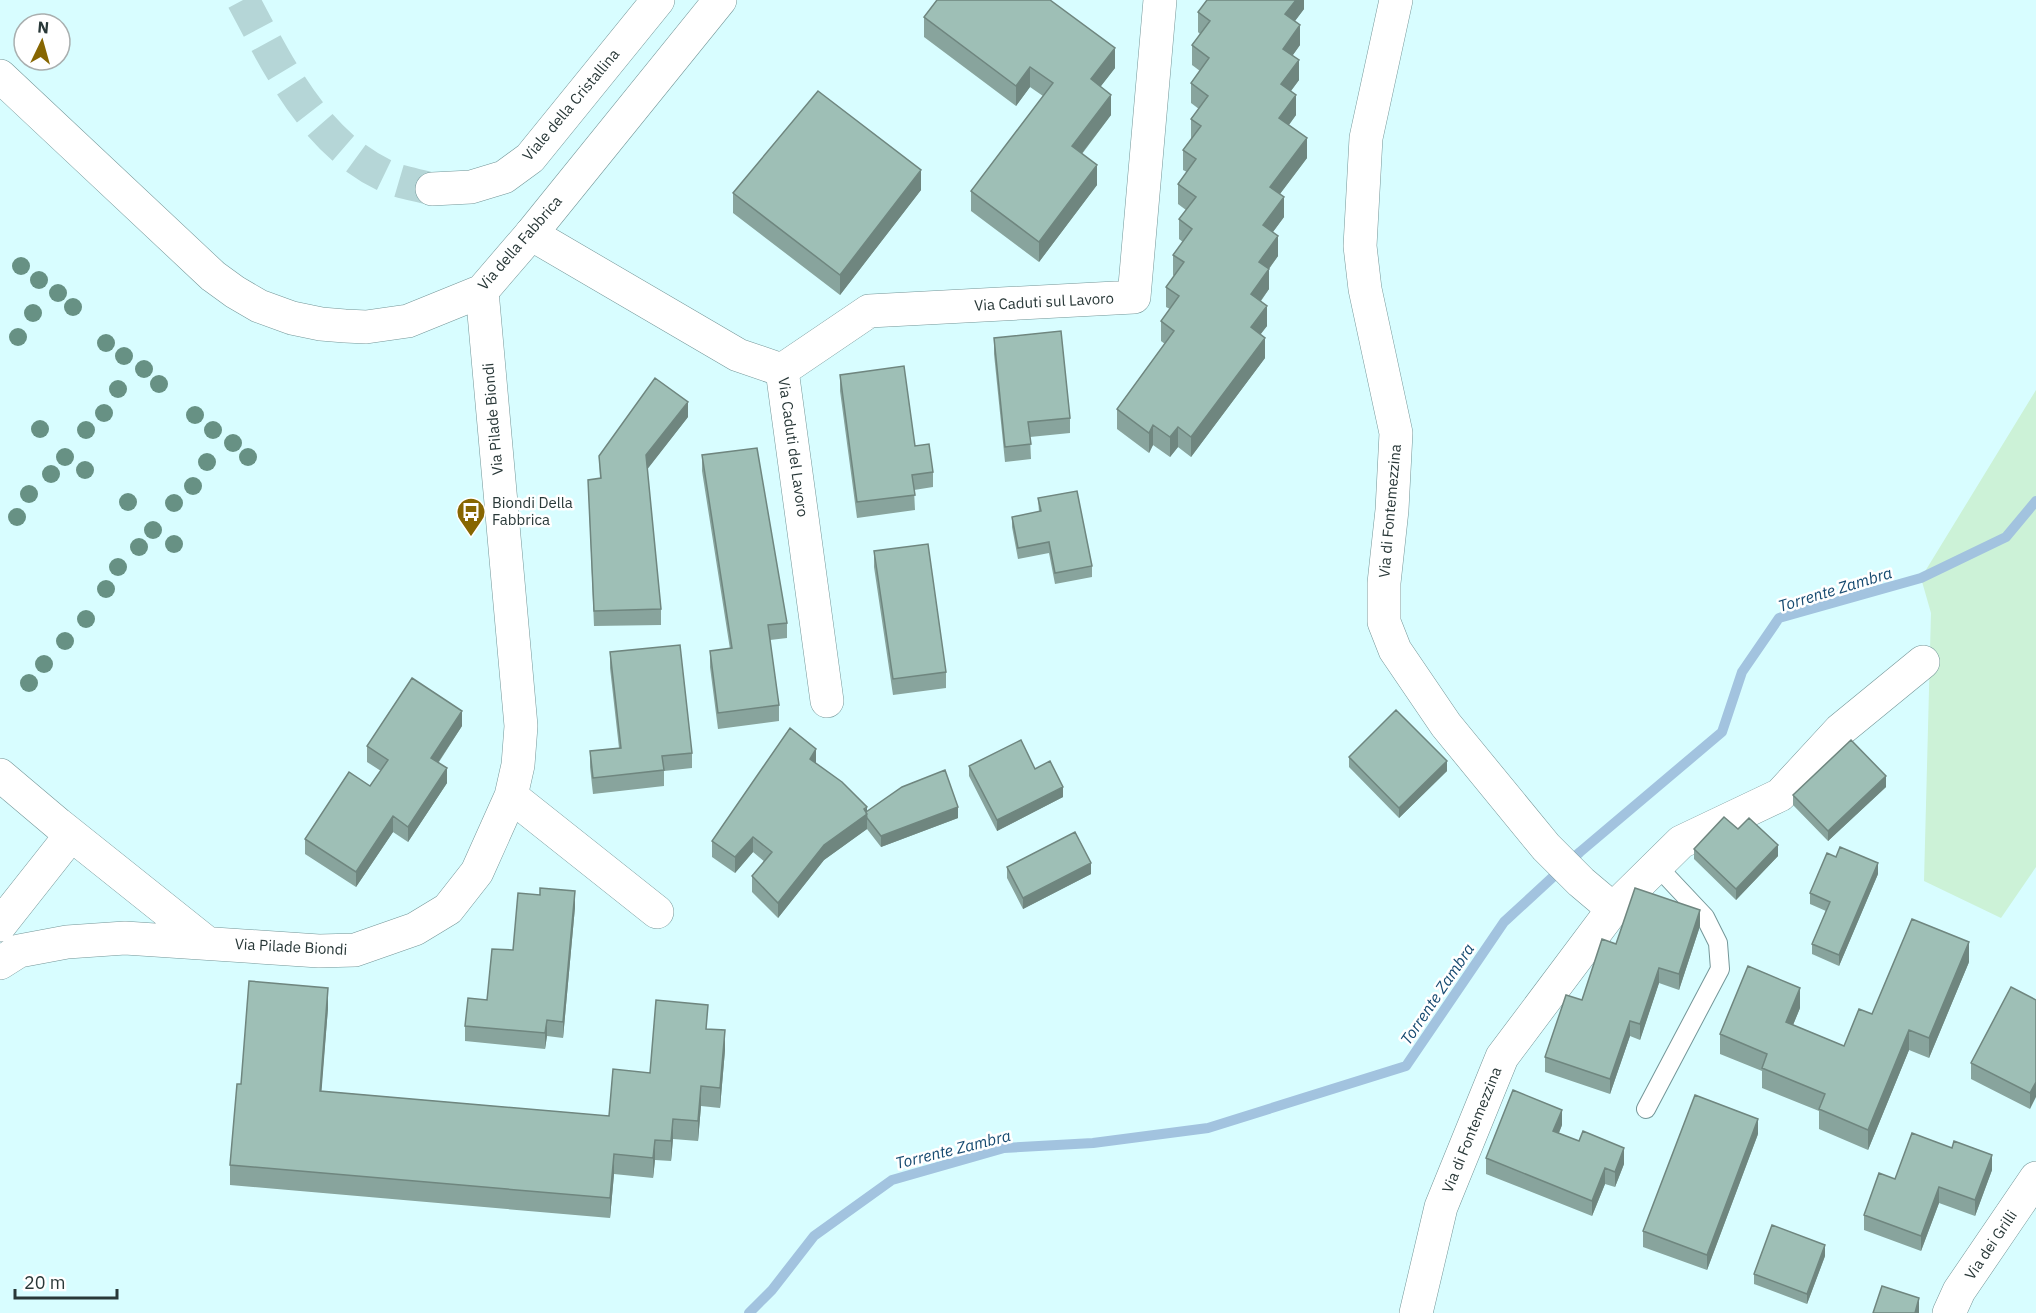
<svg xmlns="http://www.w3.org/2000/svg" width="2036" height="1313" viewBox="0 0 2036 1313" font-family="'IBM Plex Sans',sans-serif">
<style>
.green{fill:#ccf2d7}
.lines{fill:none;stroke-linecap:round;stroke-linejoin:round}
.stream{stroke:#a2c3df;stroke-width:10}
.street-tunnel{stroke:#b5d6d7;stroke-width:33;stroke-dasharray:33 16;stroke-linecap:butt}
.lane-casing{stroke:#749698;stroke-width:20}
.street-casing{stroke:#749698;stroke-width:34}
.secondary-casing{stroke:#749698;stroke-width:34}
.lane{stroke:#fff;stroke-width:18}
.street{stroke:#fff;stroke-width:33}
.secondary{stroke:#fff;stroke-width:33}
.tree{fill:#679184}
.wall{fill:#88a49d}
.shaded-wall{fill:#6f867f}
.building{fill:#9ebfb6;stroke:#6f867f;stroke-width:1.5}
.labels{text-anchor:middle;stroke-width:5;stroke-linejoin:round;paint-order:stroke}
.street-label{font-size:15px;fill:#293838;stroke:#fff}
.poi-label{font-size:15px;fill:#293838;stroke:#fff;text-anchor:start}
.water-label{font-size:16px;font-style:italic;fill:#164a70;stroke:#fff}
</style>
<rect width="100%" height="100%" fill="#d8fdff"/>
<!-- green -->
<path class="green" d="M2036,390V867L2001,918L1924,881L1931,613L1921,578Z"/>
<g class="lines">
<!-- stream -->
<path class="stream" d="M749,1313L772,1290L814,1236L892,1180L1004,1148L1093,1143L1208,1128L1406,1066L1504,922L1580,852L1722,732L1742,672L1779,618L1921,578L2006,537L2036,501"/>
<!-- street-tunnel -->
<path class="street-tunnel" d="M243,0C279,67 315,144 388,177C402,183 418,185 432,189"/>
<!-- lane casing -->
<g class="lane-casing">
<path id="lane" d="M1646,1109L1720,969L1718,943L1705,917L1657,866"/>
</g>
<!-- street casing -->
<g class="street-casing">
<path id="street" d="M1396,0L1366,138L1360,246L1365,289L1396,433L1392,510L1384,583V622L1395,650L1446,725L1546,847L1581,882L1613,909
M432,189L471,187L504,177L530,158L658,0
M531,234L738,355L782,370
M782,370L869,311L1134,297L1160,0
M782,370L827,701
M0,775L58,824L207,943
M511,796L657,912
M0,925L71,835
M0,963L19,951L67,942L125,938L319,951L355,950L415,929L448,909L477,872L511,796L518,765L521,726L482,291
M1416,1313L1441,1207L1502,1057L1613,909L1681,842L1780,795L1840,730L1923,662
M1949,1313L1959,1291L2036,1178"/>
</g>
<!-- secondary casing -->
<g class="secondary-casing">
<path id="secondary" d="M0,76L213,276L235,292L259,306L292,318L321,324L345,326L366,327L408,321L482,291L531,234L720,0"/>
</g>
<!-- lane -->
<use href="#lane" class="lane"/>
<!-- street -->
<use href="#street" class="street"/>
<!-- secondary -->
<use href="#secondary" class="secondary"/>
</g>
<!-- trees -->
<g class="tree">
<circle cx="21" cy="266" r="9"/>
<circle cx="39" cy="280" r="9"/>
<circle cx="58" cy="293" r="9"/>
<circle cx="73" cy="307" r="9"/>
<circle cx="33" cy="313" r="9"/>
<circle cx="18" cy="337" r="9"/>
<circle cx="106" cy="343" r="9"/>
<circle cx="124" cy="356" r="9"/>
<circle cx="144" cy="369" r="9"/>
<circle cx="159" cy="384" r="9"/>
<circle cx="118" cy="389" r="9"/>
<circle cx="104" cy="413" r="9"/>
<circle cx="195" cy="415" r="9"/>
<circle cx="40" cy="429" r="9"/>
<circle cx="86" cy="430" r="9"/>
<circle cx="213" cy="430" r="9"/>
<circle cx="233" cy="443" r="9"/>
<circle cx="65" cy="457" r="9"/>
<circle cx="248" cy="457" r="9"/>
<circle cx="207" cy="462" r="9"/>
<circle cx="85" cy="470" r="9"/>
<circle cx="51" cy="474" r="9"/>
<circle cx="193" cy="486" r="9"/>
<circle cx="29" cy="494" r="9"/>
<circle cx="128" cy="502" r="9"/>
<circle cx="174" cy="503" r="9"/>
<circle cx="17" cy="517" r="9"/>
<circle cx="153" cy="530" r="9"/>
<circle cx="174" cy="544" r="9"/>
<circle cx="139" cy="547" r="9"/>
<circle cx="118" cy="567" r="9"/>
<circle cx="106" cy="589" r="9"/>
<circle cx="86" cy="619" r="9"/>
<circle cx="65" cy="641" r="9"/>
<circle cx="44" cy="664" r="9"/>
<circle cx="29" cy="683" r="9"/>
</g>
<!-- wall -->
<path class="wall" d="M1304,0V9L1295,21L1300,45L1292,56L1299,80L1291,91L1296,115L1289,125L1307,158L1280,194L1284,217L1273,232L1278,256L1269,269V289L1261,301L1267,326L1260,334L1265,358L1191,457L1178,447L1170,457L1153,445L1149,453L1117,429V409L1165,344L1161,341V321L1170,309L1166,307V287L1174,276L1173,275V255L1183,242L1179,239V219L1186,210L1178,204V184L1187,172L1183,170V150L1191,139V119L1199,109L1191,103V83L1200,71L1192,65V45L1200,34L1198,32V12Z
M924,17L1115,68L1100,87L1111,115L1082,154L1097,185L1039,262L971,211V191L1043,96L1030,87L1016,106L924,37Z
M921,190L840,295L733,213V193Z
M994,338L1070,418V433L1030,437L1031,459L1005,462L994,354Z
M840,375L915,446L933,472V487L914,490L915,510L857,518L840,391Z
M688,417L647,469L661,609V625L594,626L588,480L600,479L599,456Z
M702,455L787,623V638L770,640L779,705V721L718,729L710,667V651L730,649L702,471Z
M1038,498L1092,566V577L1055,584L1049,553L1018,559L1012,527V517L1039,512Z
M874,551L946,672V688L893,695L874,567Z
M610,652L692,753V768L664,771V786L593,794L590,767V751L619,748L610,668Z
M462,726L439,762L447,783L408,842L393,832L356,887L305,854V839L370,786L381,771L367,762V746Z
M1349,757L1447,771L1399,818L1349,767Z
M816,763L867,812L958,818L881,847L867,829L824,860L778,918L752,892V876L765,862L753,852L735,873L712,857V841Z
M969,766L1035,769L1063,797L997,831L969,776Z
M1886,787L1828,841L1793,805V795Z
M1738,829L1778,856L1736,900L1694,859V849Z
M1007,867L1091,874L1023,909L1007,878Z
M1878,874L1839,966L1812,954V944L1826,911L1810,904V893Z
M575,907L563,1038L547,1036L545,1049L465,1041V1026L487,1000L513,950Z
M1700,926L1679,990L1659,983L1640,1040L1630,1036L1610,1094L1545,1072V1057L1582,1000L1616,944Z
M1969,962L1929,1058L1909,1050L1868,1150L1819,1129V1111L1762,1088V1071L1720,1054V1034L1800,1008L1793,1025L1844,1046Z
M2036,1000L2030,1109L1971,1079V1063Z
M328,1008L321,1091L609,1116L650,1073L708,1029L725,1050L720,1108L701,1106L698,1141L673,1139L671,1161L655,1160L653,1178L614,1174L610,1218L230,1185V1165L241,1084Z
M1562,1125L1559,1133L1624,1164L1615,1187L1605,1184L1592,1216L1486,1174V1158Z
M1758,1134L1707,1270L1643,1247V1231Z
M1992,1170L1975,1216L1939,1203L1921,1251L1864,1230V1215L1895,1179Z
M1825,1256L1807,1304L1754,1284V1274Z"/>
<!-- shaded-wall -->
<path class="shaded-wall" d="M1296,0H1304V9L1285,34V14Z
M1300,25V45L1283,69V49Z
M1115,48V68L1091,99V79Z
M1299,60V80L1281,104V84Z
M1030,67V87L1016,106V86Z
M1111,95V115L1072,166V146Z
M1296,95V115L1279,138V118Z
M1307,138V158L1270,207V187Z
M1097,165V185L1039,262V242Z
M921,170V190L840,295V275Z
M1284,197V217L1263,245V225Z
M1278,236V256L1259,282V262Z
M1269,269V289L1251,314V294Z
M1267,306V326L1251,347V327Z
M1265,338V358L1191,457V437Z
M688,402V417L646,471V455Z
M1153,425V445L1149,453V433Z
M1178,427V447L1170,457V437Z
M462,711V726L431,773V758Z
M816,749V765L810,759Z
M1447,761V771L1399,818V808Z
M447,768V783L408,842V827Z
M1886,776V787L1828,841V831Z
M1063,787V797L997,831V820Z
M867,807V829L824,860L778,918V903L824,845Z
M958,807V818L881,847V836Z
M393,816V832L356,887V872Z
M753,837V852L735,873V857Z
M1778,845V856L1736,900V889Z
M1091,863V874L1023,909V898Z
M1878,863V874L1839,966V955Z
M575,891V907L563,1038V1022Z
M1700,910V926L1679,990V974Z
M1969,942V962L1929,1058V1038Z
M1659,968V983L1640,1040V1024Z
M328,988V1008L320,1111V1091Z
M1800,988V1008L1786,1042V1022Z
M547,1020V1036L545,1049V1033Z
M1630,1021V1036L1610,1094V1079Z
M725,1030V1050L720,1108V1088Z
M1909,1030V1050L1868,1150V1130Z
M2036,1082V1097L2030,1109V1093Z
M701,1086V1106L698,1141V1121Z
M1562,1110V1125L1553,1147V1131Z
M673,1119V1139L671,1161V1141Z
M1758,1119V1134L1707,1270V1255Z
M655,1140V1160L653,1178V1158Z
M1624,1148V1164L1615,1187V1172Z
M614,1154V1174L610,1218V1198Z
M1992,1155V1170L1975,1216V1200Z
M1605,1168V1184L1592,1216V1201Z
M1939,1187V1203L1921,1251V1236Z
M1825,1245V1256L1807,1304V1294Z
M1919,1298V1313H1915Z"/>
<!-- building -->
<path class="building" d="M937,0H1050L1115,48L1091,79L1111,95L1072,146L1097,165L1039,242L971,191L1053,83L1030,67L1016,86L924,17Z
M1207,0H1296L1285,14L1300,25L1283,49L1299,60L1281,84L1296,95L1279,118L1307,138L1270,187L1284,197L1263,225L1278,236L1259,262L1269,269L1251,294L1267,306L1251,327L1265,338L1191,437L1178,427L1170,437L1153,425L1149,433L1117,409L1174,331L1161,321L1179,296L1166,287L1184,262L1173,255L1192,229L1179,219L1196,197L1178,184L1196,159L1183,150L1201,126L1191,119L1208,96L1191,83L1209,58L1192,45L1210,21L1198,12Z
M818,91L921,170L840,275L733,193Z
M1061,331L1070,418L1028,422L1031,444L1005,447L994,338Z
M904,366L915,446L929,444L933,472L912,475L915,495L857,502L840,375Z
M655,378L688,402L646,455L661,609L594,611L588,480L601,478L599,456Z
M757,448L787,623L768,625L779,705L718,713L710,651L732,648L702,455Z
M1077,491L1092,566L1055,573L1049,542L1018,548L1012,517L1041,511L1038,498Z
M928,544L946,672L893,679L874,551Z
M680,645L692,753L662,756L664,770L593,778L590,751L621,748L610,652Z
M412,678L462,711L431,758L447,768L408,827L393,816L356,872L305,839L349,772L370,786L388,760L367,746Z
M1396,710L1447,761L1399,808L1349,757Z
M790,728L816,749L810,759L842,782L867,807L864,809L867,814L824,845L778,903L752,876L772,852L753,837L735,857L712,841Z
M1021,740L1035,769L1050,761L1063,787L997,820L969,766Z
M1851,740L1886,776L1828,831L1793,795Z
M945,770L958,807L881,836L867,818L866,812L902,787Z
M1724,817L1738,829L1749,818L1778,845L1736,889L1694,849Z
M1075,832L1091,863L1023,898L1007,867Z
M1840,847L1878,863L1839,955L1812,944L1830,902L1810,893L1827,853L1836,857Z
M540,888L575,891L563,1022L547,1020L545,1033L465,1026L468,998L487,1000L492,949L513,950L518,893L540,895Z
M1635,888L1700,910L1679,974L1659,968L1640,1024L1630,1021L1610,1079L1545,1057L1566,995L1582,1000L1602,939L1616,944Z
M1912,919L1969,942L1929,1038L1909,1030L1868,1130L1819,1109L1825,1094L1762,1068L1767,1054L1720,1034L1748,966L1800,988L1786,1022L1844,1046L1859,1009L1872,1014Z
M249,981L328,988L320,1091L609,1116L613,1069L650,1073L656,1000L708,1005L706,1029L725,1030L720,1088L701,1086L698,1121L673,1119L671,1141L655,1140L653,1158L614,1154L610,1198L230,1165L237,1084H241Z
M2011,987L2036,1000V1082L2030,1093L1971,1063Z
M1513,1090L1562,1110L1553,1131L1579,1141L1583,1131L1624,1148L1615,1172L1605,1168L1592,1201L1486,1158Z
M1695,1095L1758,1119L1707,1255L1643,1231Z
M1912,1133L1952,1148L1954,1141L1992,1155L1975,1200L1939,1187L1921,1236L1864,1215L1879,1173L1895,1179Z
M1772,1225L1825,1245L1807,1294L1754,1274Z
M1882,1286L1919,1298L1915,1313H1873Z"/>
<!-- icons -->
<defs>
<g id="bus-pin" transform="scale(1.5)"><path d="M0 17L-7.5 6A9.5 9.5 0 1 1 7.5 6Z" fill="#876601" stroke="#fff"/><path d="M-5-6H5V4H4V6H2V4H-2V6H-4V4H-5ZM-3.5-4V0h7V-4ZM-3.5 1.2v1.5H-2V1.2ZM2 1.2v1.5H3.5V1.2Z" fill="#fff"/></g>
</defs>
<g fill-rule="evenodd">
<use href="#bus-pin" x="471" y="512"/>
</g>
<g class="labels">
<!-- street labels -->
<g class="street-label">
<text transform="translate(571 105) rotate(-50)" y="5">Viale della Cristallina</text>
<text transform="translate(520 243) rotate(-49)" y="5">Via della Fabbrica</text>
<text transform="translate(1044 302) rotate(-3)" y="5">Via Caduti sul Lavoro</text>
<text transform="translate(493 419) rotate(-95)" y="5">Via Pilade Biondi</text>
<text transform="translate(793 447) rotate(82)" y="5">Via Caduti del Lavoro</text>
<text transform="translate(1390 511) rotate(-85)" y="5">Via di Fontemezzina</text>
<text transform="translate(291 947) rotate(3)" y="5">Via Pilade Biondi</text>
<text transform="translate(1472 1130) rotate(-68)" y="5">Via di Fontemezzina</text>
<text transform="translate(1991 1245) rotate(-56)" y="5">Via dei Grilli</text>
</g>
<!-- poi labels -->
<g class="poi-label">
<text x="492" y="508">Biondi Della<tspan x="492" dy="17">Fabbrica</tspan></text>
</g>
<!-- water labels -->
<g class="water-label">
<text transform="translate(1835 589) rotate(-17)" y="6">Torrente Zambra</text>
<text transform="translate(1437 994) rotate(-56)" y="6">Torrente Zambra</text>
<text transform="translate(953 1149) rotate(-14)" y="6">Torrente Zambra</text>
</g>
</g>
<!-- north arrow -->
<g transform="translate(42 42) rotate(5)"><circle r="28" fill="#ffffff" stroke="#a9afaf" stroke-width="1.5"/>
<path d="M0-4.5L10 22L0 15L-10 22Z" fill="#876601"/>
<text y="-9" font-size="16" font-weight="bold" text-anchor="middle" fill="#293838">N</text>
</g>
<!-- scale -->
<path d="M15 1289v9h102v-9" fill="none" stroke="#293838" stroke-width="3"/>
<text x="24" y="1289" font-size="18" fill="#293838" stroke="#ffffff" stroke-width="4.5" paint-order="stroke">20 m</text>
</svg>
